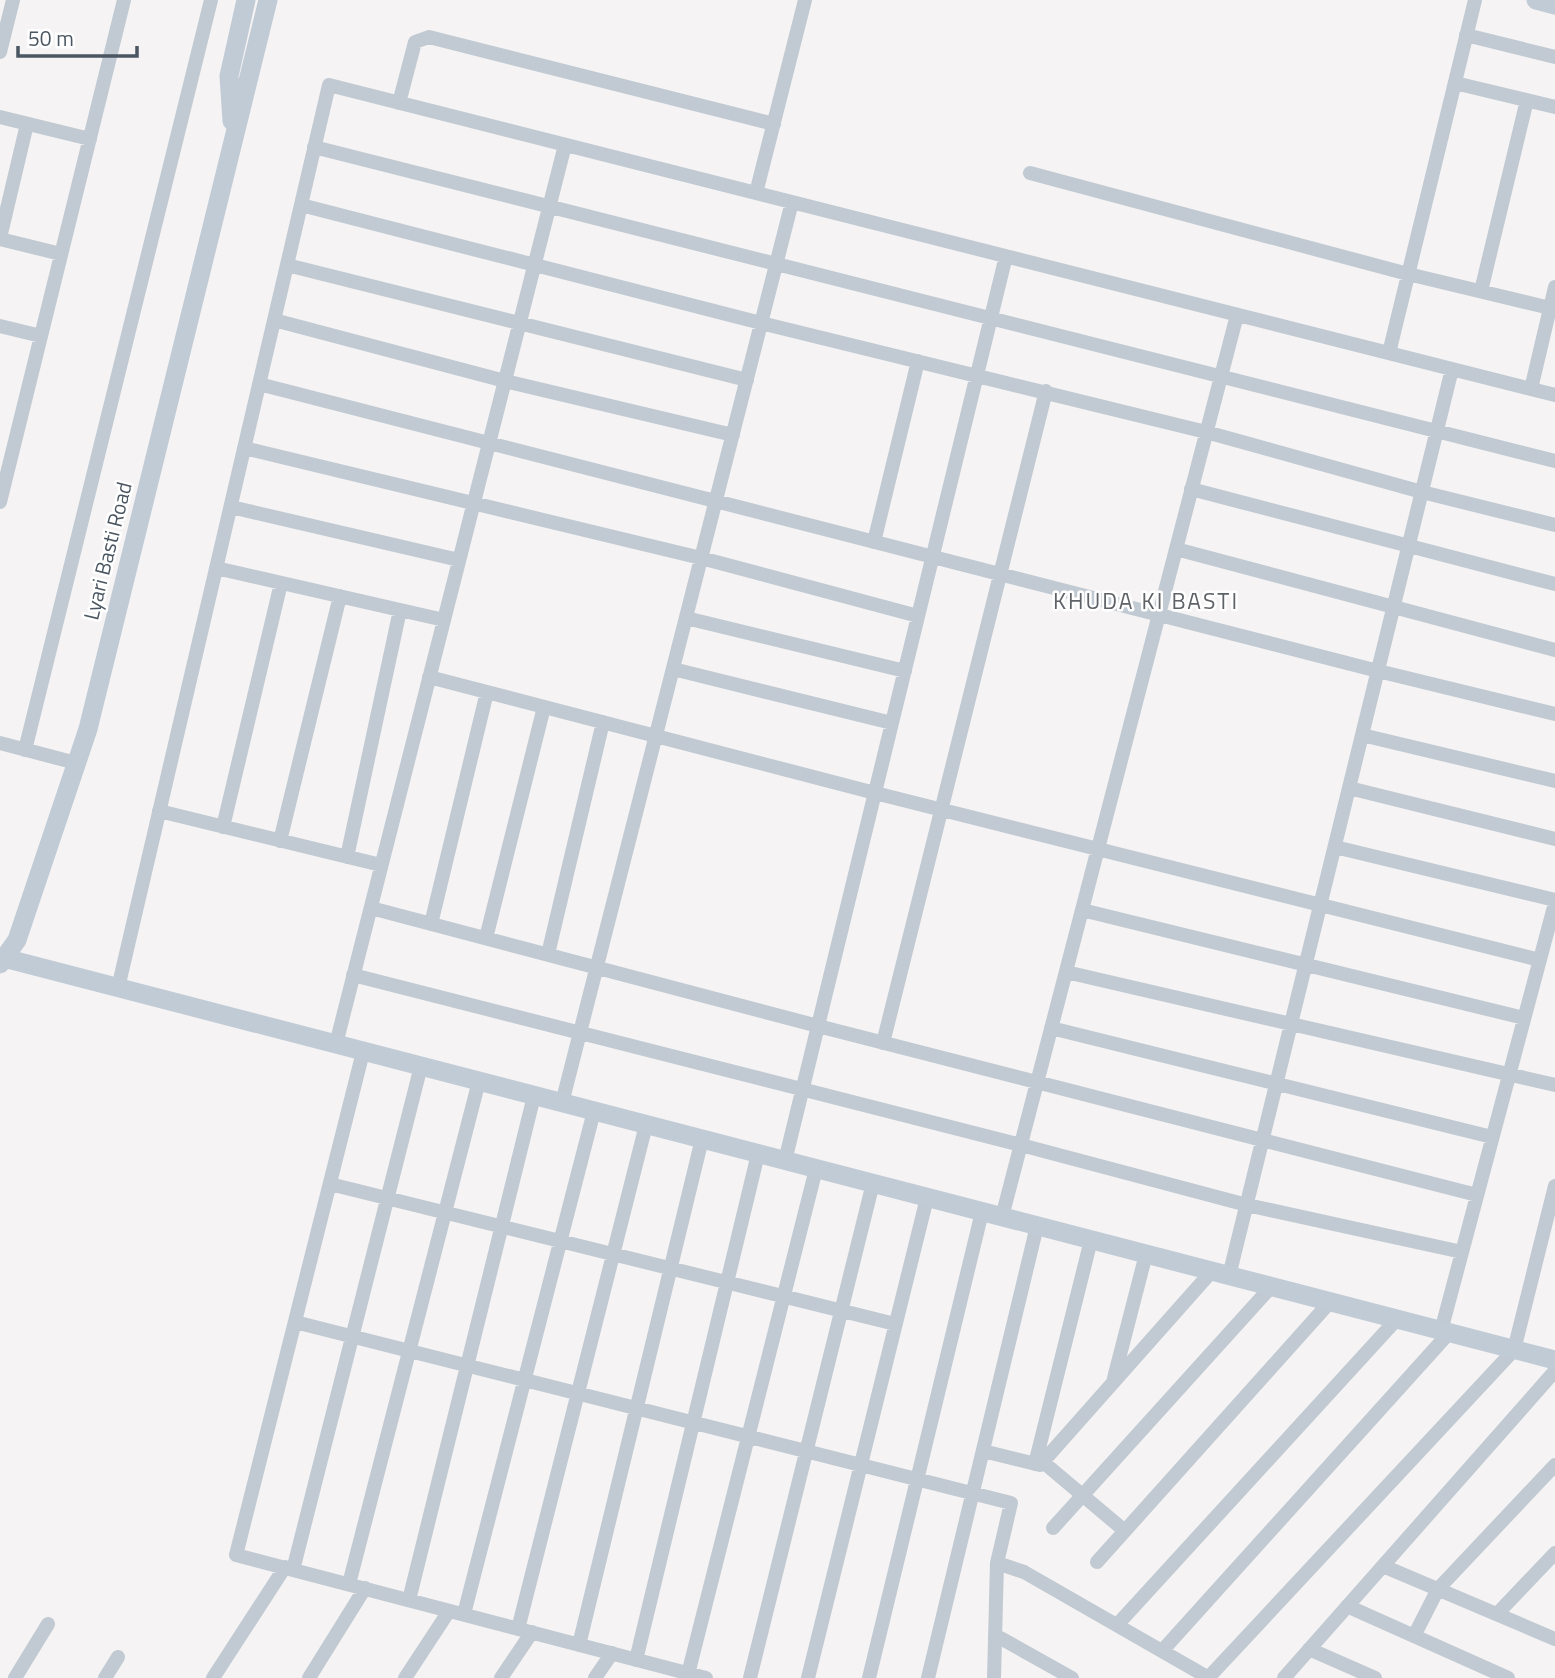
<svg xmlns="http://www.w3.org/2000/svg" width="1555" height="1678" viewBox="0 0 1555 1678" font-family="'Titillium Web',sans-serif">
<style>
.lines{fill:none;stroke-linecap:round;stroke-linejoin:round}
.street{stroke:#c1cad2;stroke-width:14}
.secondary{stroke:#c1cbd6;stroke-width:19}
.labels{text-anchor:middle;stroke-width:5;stroke-linejoin:round;paint-order:stroke}
.street-label{font-size:21px;fill:#4a5661;stroke:#fff}
.neighbourhood-label{font-size:23px;letter-spacing:2px;fill:#5f6368;stroke:#fff}
</style>
<rect width="100%" height="100%" fill="#f5f3f3"/>
<g class="lines">
<!-- street -->
<path class="street" d="M1466,35L1555,57
M0,52L13,0
M1455,83L1555,107
M399,103L415,42L429,37L774,124
M0,117L90,139
M314,147L1555,461
M1030,173L1408,274L1550,308
M756,193L805,0
M301,205L761,323L1206,432L1422,492L1555,525
M0,238L27,124
M0,239L61,254
M287,265L747,380
M1481,291L1527,100
M274,320L505,381L733,435
M0,326L41,336
M1389,353L1475,0
M259,384L1378,671L1555,714
M1531,389L1555,287
M244,448L701,558L918,616
M1191,489L1555,584
M0,502L124,0
M231,507L459,560
M874,542L918,361
M1176,549L1555,650
M216,568L444,620
M686,618L905,671
M673,669L892,723
M429,677L875,793L1540,960
M1362,735L1555,781
M0,743L76,763
M25,750L211,0
M1349,788L1555,839
M159,811L381,865
M223,827L281,583
M280,841L340,596
M1335,847L1555,900
M347,857L400,610
M371,908L818,1026L1477,1195
M1082,910L1524,1018
M431,924L487,692
M486,938L544,707
M548,954L603,722
M1066,972L1555,1085
M353,975L1021,1145L1247,1205L1462,1252
M118,988L329,85L1555,395
M1051,1028L1492,1137
M883,1043L1046,391
M336,1044L565,145
M363,1052L236,1555L706,1678
M562,1103L792,202
M785,1161L1006,256
M330,1184L895,1324
M1002,1217L1237,315
M1229,1276L1452,369
M295,1322L1011,1503L997,1563L994,1678
M1441,1331L1555,903
M1114,1378L1146,1254
M983,1451L1040,1465L1212,1271
M1043,1462L1125,1531
M1035,1464L1091,1240
M1053,1528L1271,1287
M1097,1562L1330,1302
M997,1563L1024,1572L1209,1678
M1383,1566L1555,1639
M293,1570L421,1066
M349,1584L479,1081
M409,1600L534,1096
M1347,1606L1508,1678
M464,1614L594,1111
M1497,1614L1555,1553
M1117,1625L1397,1319
M518,1629L646,1125
M995,1635L1072,1678
M1414,1636L1438,1589L1555,1465
M579,1645L702,1139
M1309,1649L1375,1678
M1162,1651L1449,1333
M636,1660L758,1154
M15,1678L48,1624
M105,1678L118,1657
M213,1678L285,1567
M309,1678L365,1588
M405,1678L449,1611
M501,1678L532,1632
M595,1678L612,1653
M687,1678L816,1169
M750,1678L873,1183
M808,1678L927,1198
M869,1678L982,1212
M928,1678L1037,1226
M1208,1678L1514,1350L1555,1186
M1284,1678L1555,1371"/>
<!-- secondary -->
<path class="secondary" d="M1536,0L1555,5
M232,121L229,76L246,0
M4,958L1555,1360
M0,964L17,940L88,729L268,0"/>
</g>
<g class="labels">
<!-- street labels -->
<g class="street-label">
<text transform="translate(108 551) rotate(-76)" y="7">Lyari Basti Road</text>
</g>
<!-- neighbourhood labels -->
<g class="neighbourhood-label">
<text x="1146" y="609">KHUDA KI BASTI</text>
</g>
</g>
<!-- scale -->
<path d="M18 46v10h119v-10" fill="none" stroke="#4a5661" stroke-width="3.5"/>
<text x="28" y="46" font-size="21" fill="#4a5661" stroke="#ffffff" stroke-width="5" paint-order="stroke">50 m</text>
</svg>
